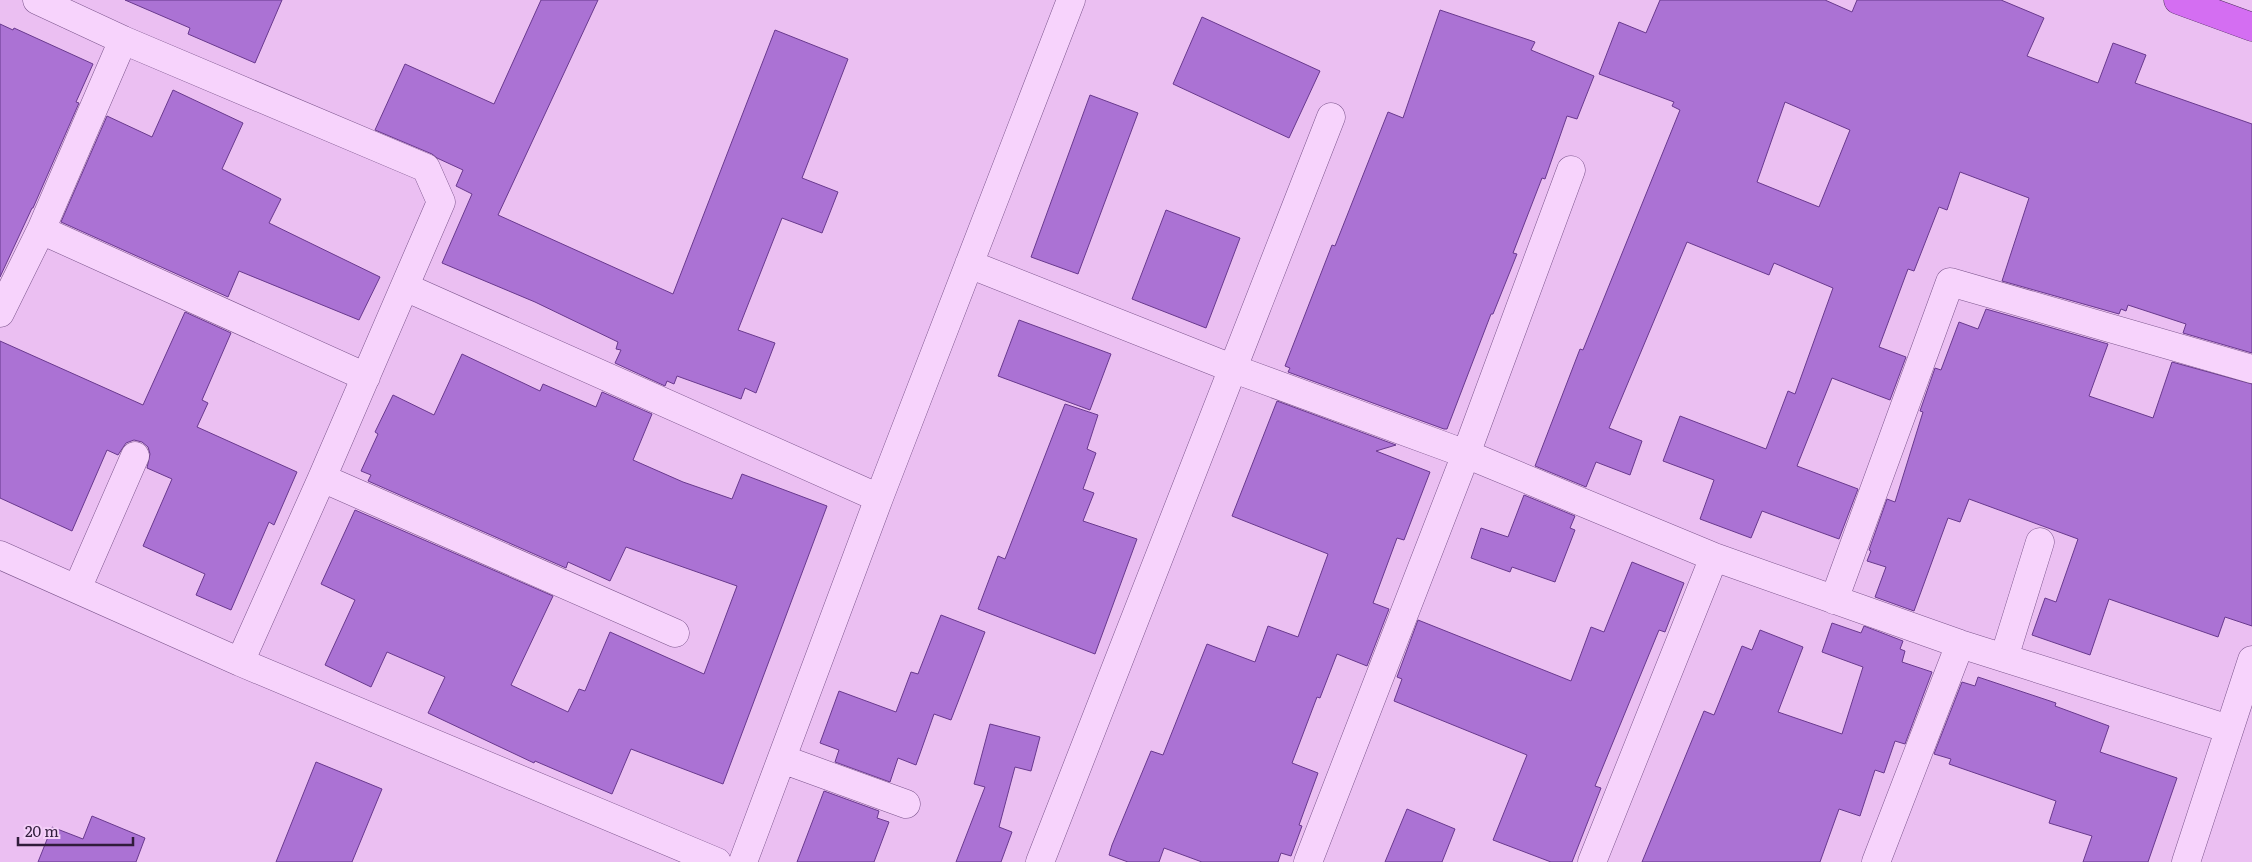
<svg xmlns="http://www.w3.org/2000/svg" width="2252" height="862" viewBox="0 0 2252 862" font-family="Literata,serif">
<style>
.building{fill:#ab72d4;stroke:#69398e;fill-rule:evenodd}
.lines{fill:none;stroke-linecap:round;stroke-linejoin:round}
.minor-casing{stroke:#7c568d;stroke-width:29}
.trunk-casing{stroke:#492b5a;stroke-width:29}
.minor{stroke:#f7d3fc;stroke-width:28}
.trunk{stroke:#d46ef2;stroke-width:28}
</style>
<rect width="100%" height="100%" fill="#ebbff2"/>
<!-- building -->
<path class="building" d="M125,0H282L255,63L188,34L190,28Z
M541,0H598L498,215L673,294L775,30L848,59L802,178L838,192L822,233L782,218L738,330L775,343L756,393L745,388L741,399L677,376L674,384L667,381L665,386L615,363L621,350L616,349L618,342L535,302L442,263L472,194L456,186L463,170L437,158L432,154L375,130L405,64L494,104Z
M1660,0H1825L1852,12L1857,0H2001L2044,18L2027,56L2098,83L2113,43L2146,55L2135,83L2252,124V353L2183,333L2186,324L2128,305L2126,311L2121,309L2119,314L2002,281L2029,198L1960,172L1947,210L1939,207L1914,271L1908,269L1879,347L1906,357L1890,400L1832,378L1797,466L1858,489L1839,539L1762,511L1751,538L1700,519L1714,480L1663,461L1680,416L1766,449L1788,391L1795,394L1833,288L1774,263L1769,275L1687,242L1609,428L1642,441L1630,475L1596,462L1586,487L1535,466L1580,349L1583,350L1680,110L1672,106L1674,102L1599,74L1619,22L1646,33ZM1785,102L1850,130L1819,207L1757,182Z
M1440,10L1535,42L1531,50L1594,76L1577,119L1567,116L1545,179L1542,178L1513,253L1517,254L1493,314H1491L1447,429H1444L1288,372L1290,368L1285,366L1332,245L1335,246L1388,112L1403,118Z
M1202,17L1320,71L1289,138L1173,84Z
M0,24L13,30L14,28L93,64L76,102L79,103L33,208H32L0,277Z
M173,90L243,123L222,169L281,199L269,223L380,277L359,320L239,271L228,297L61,222L107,116L152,137Z
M1090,95L1138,113L1078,274L1031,257Z
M1166,210L1240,238L1206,328L1132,299Z
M1986,309L2108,344L2089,396L2153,418L2172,362L2252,384V626L2225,617L2218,637L2109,599L2090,655L2032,635L2045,598L2056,602L2078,539L1969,499L1960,522L1948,518L1914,611L1875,597L1886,567L1867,561L1871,551L1869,550L1887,499L1895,502L1923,412L1920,411L1935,368L1941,370L1959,322L1978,329Z
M185,312L231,333L202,400L208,403L197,427L297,472L274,525L269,522L231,610L196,595L205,574L143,546L172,479L147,468L150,454L148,447L142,442L134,440L126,443L118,455L107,450L72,531L0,498V341L143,405Z
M1019,320L1111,354L1090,410L998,376Z
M462,354L540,391L543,384L596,407L602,392L652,414L633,460L683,482L732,499L742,474L827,506L723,784L631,749L612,794L535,761L534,763L428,713L445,677L387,652L371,687L325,665L355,600L321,584L355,510L553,596L511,685L568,712L579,689L585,691L610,632L704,674L737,586L626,547L610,581L568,562L566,568L368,481L371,475L361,471L378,434L375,432L393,395L434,415Z
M1277,401L1396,445L1376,451L1430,472L1404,540L1397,538L1373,603L1389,609L1367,666L1337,654L1320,698L1317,697L1292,763L1318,773L1299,825L1302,826L1291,856L1281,853L1278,862H1202L1164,848L1159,862H1128L1109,855L1112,845L1151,751L1163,755L1207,644L1255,662L1268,626L1298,637L1328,554L1232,516Z
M1065,404L1098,415L1087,449L1096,453L1083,489L1094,493L1083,521L1137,539L1095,654L978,609L998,556L1005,559Z
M1524,495L1575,516L1570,528L1575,530L1555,582L1512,567L1510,572L1471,558L1481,528L1508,537Z
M1632,562L1684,583L1665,632L1659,630L1595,786L1601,788L1572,862H1551L1493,840L1527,755L1394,701L1402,679L1397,677L1418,620L1571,681L1591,627L1604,632Z
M941,615L985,632L951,720L934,714L916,765L898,758L890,782L835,762L839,750L820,743L839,691L896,712L911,672L918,674Z
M1832,623L1861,633L1864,626L1903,641L1900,649L1905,651L1902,662L1932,672L1905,744L1895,741L1884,773L1875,770L1860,816L1839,809L1820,862H1642L1704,711L1714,715L1742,646L1752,650L1760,630L1803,647L1778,712L1842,734L1863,667L1822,652Z
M1978,677L2056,703L2055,706L2109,726L2100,752L2177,778L2148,862H2083L2092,836L2049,823L2056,801L1949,764L1951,759L1934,754L1962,682L1975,686Z
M990,724L1040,737L1031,771L1015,767L999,827L1012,832L1001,862H956L985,787L974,784Z
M316,762L382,789L352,862H276Z
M824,791L879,811L877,818L889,822L874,862H797Z
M1407,809L1455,829L1442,862H1385Z
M92,816L145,838L136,862H38L52,827L83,839Z"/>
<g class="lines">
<!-- minor casing -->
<g class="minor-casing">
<path id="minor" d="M37,0L123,40L426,168L441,202L322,478L240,662
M41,230L366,377
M969,264L1234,369L1466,454L1714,557L1960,644L2229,729
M405,287L879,498
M0,313L41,230L123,40
M322,478L675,633
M0,555L240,662L717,862
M77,589L135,456
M1834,600L1950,282L2252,369
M2004,658L2040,542
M782,759L906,804
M743,862L879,498L1071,0
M1040,862L1331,117
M1308,862L1466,454L1571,170
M1592,862L1714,557
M1876,862L1960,644
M2186,862L2252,660"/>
</g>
<!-- trunk casing -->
<g class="trunk-casing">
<path id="trunk" d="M2178,0L2252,27"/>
</g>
<!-- minor -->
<use href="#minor" class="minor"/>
<!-- trunk -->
<use href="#trunk" class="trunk"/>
</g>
<!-- scale -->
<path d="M18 837v8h115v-8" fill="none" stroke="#301c3b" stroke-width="2.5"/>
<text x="25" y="837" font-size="15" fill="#301c3b" stroke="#f4d0f9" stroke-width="4" paint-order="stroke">20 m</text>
</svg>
